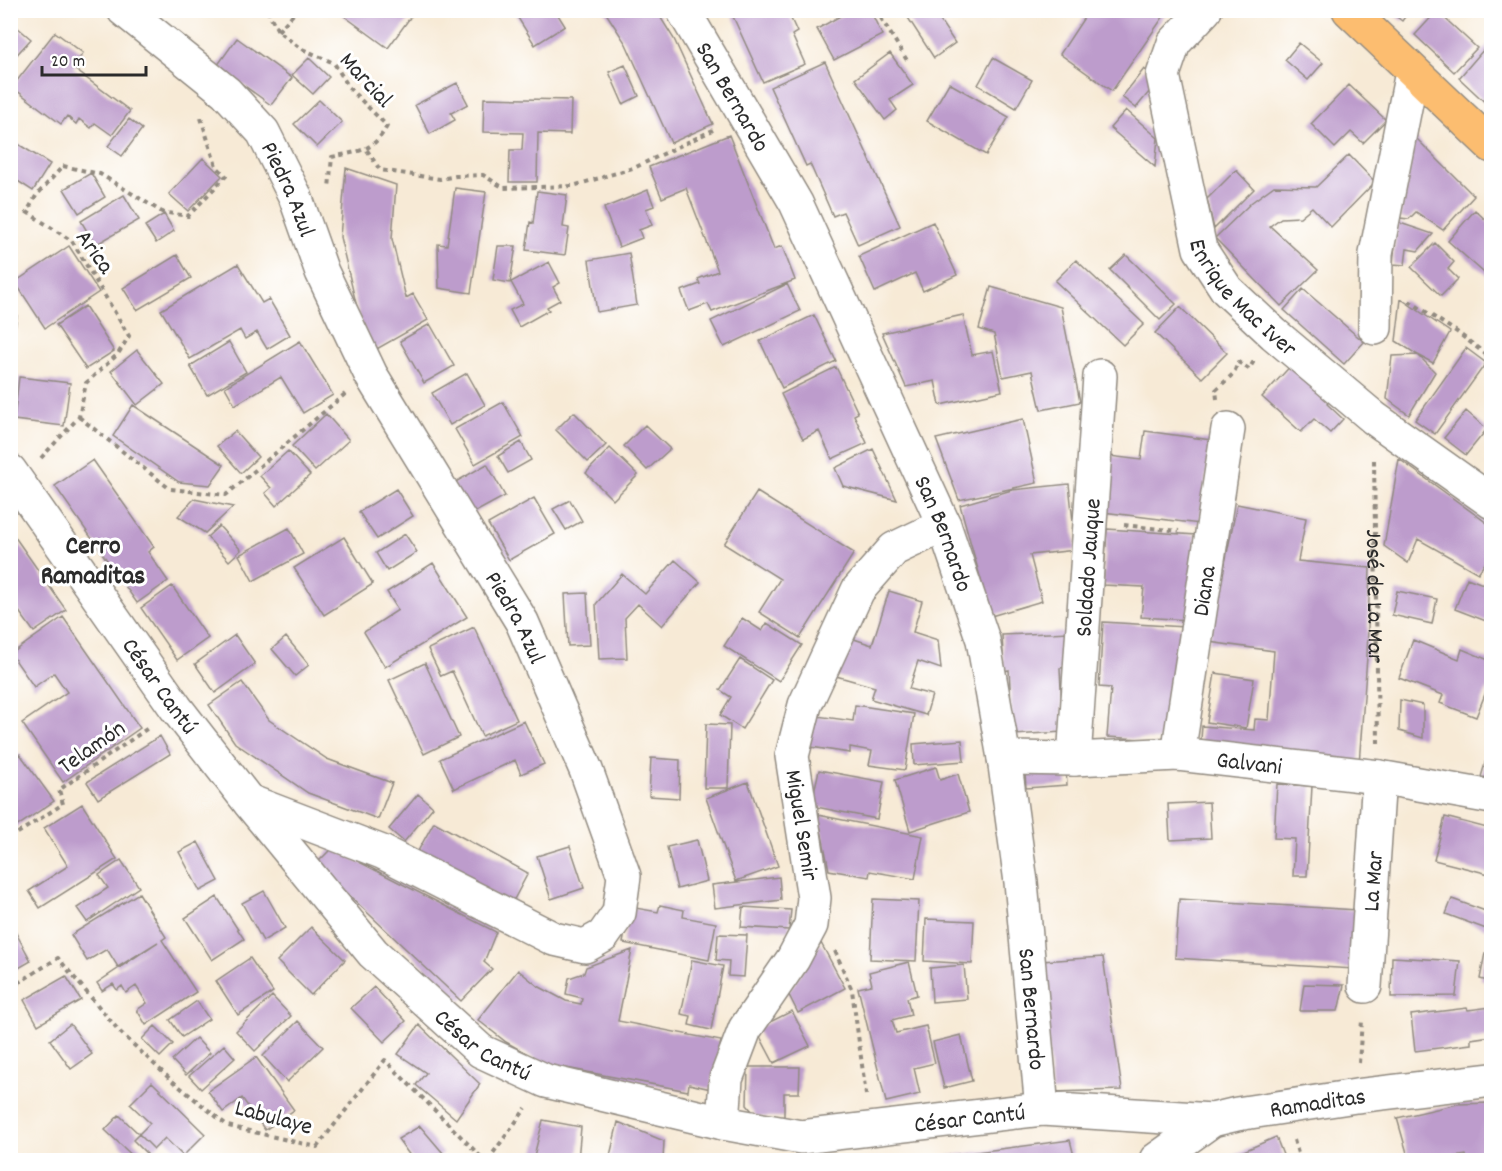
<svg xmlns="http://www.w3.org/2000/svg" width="1502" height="1171" viewBox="0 0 1502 1171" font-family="Dekko,sans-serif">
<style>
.building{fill:#bd9ccc}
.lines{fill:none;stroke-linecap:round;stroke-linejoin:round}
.minor-casing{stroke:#918a80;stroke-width:36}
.major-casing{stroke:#918a80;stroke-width:36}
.path{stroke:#918a80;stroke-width:4;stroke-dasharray:4.5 4.5;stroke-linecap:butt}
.minor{stroke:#fff;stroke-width:33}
.major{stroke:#fcbd6f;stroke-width:33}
.labels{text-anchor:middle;stroke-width:6;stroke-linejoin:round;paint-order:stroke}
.street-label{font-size:24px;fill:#2b2b2b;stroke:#fff}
.neighbourhood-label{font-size:26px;font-weight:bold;fill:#2b2b2b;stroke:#fff}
</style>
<rect width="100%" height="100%" fill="#fff"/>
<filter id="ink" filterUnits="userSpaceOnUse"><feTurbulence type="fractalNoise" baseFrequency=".0167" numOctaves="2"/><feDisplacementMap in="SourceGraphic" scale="12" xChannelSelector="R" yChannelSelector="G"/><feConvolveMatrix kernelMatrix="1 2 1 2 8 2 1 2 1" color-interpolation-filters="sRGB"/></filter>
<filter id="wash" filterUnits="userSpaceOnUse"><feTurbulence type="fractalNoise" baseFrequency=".008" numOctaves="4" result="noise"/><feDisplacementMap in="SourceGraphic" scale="24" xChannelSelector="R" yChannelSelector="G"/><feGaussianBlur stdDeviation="1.35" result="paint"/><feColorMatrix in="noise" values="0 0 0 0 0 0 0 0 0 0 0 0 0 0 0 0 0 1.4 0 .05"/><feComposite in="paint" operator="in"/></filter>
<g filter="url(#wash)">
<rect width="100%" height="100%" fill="#f7ead6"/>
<g id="blocks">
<!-- building -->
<path class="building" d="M343,10H406L412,15L388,48L340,13Z
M513,10H555L565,26L535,45Z
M604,10H656L674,39L713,124L671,143L626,44Z
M730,10H787L797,32L792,35L805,64L763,82Z
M851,10H870L882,35L834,60L817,29Z
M903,10H933L955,43L934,58Z
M1089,10H1168L1112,91L1060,54Z
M1388,10H1410L1402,21Z
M1437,11L1477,48L1454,72L1415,35Z
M10,21L31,39L10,62Z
M55,32L83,53L73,68L130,111L112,135L95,123L91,128L79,119L76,124L67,116L61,124L12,87Z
M237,38L292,78L271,105L217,66Z
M1491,41V108L1459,78Z
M1299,43L1323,63L1308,80L1285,60Z
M890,53L913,85L890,100L897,110L885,120L855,79Z
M309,58L329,77L313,94L292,75Z
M993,58L1032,80L1016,108L978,85Z
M825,62L900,226L858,245L843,212L833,216L810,164L806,166L770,87Z
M625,65L639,96L623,104L609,72Z
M1144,69L1159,80L1136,108L1122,97Z
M457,83L468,104L451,113L455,120L430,134L415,105Z
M949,83L1009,117L986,155L927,121Z
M1349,85L1386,120L1363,143L1351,132L1335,148L1311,124Z
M484,98L571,100L570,134L538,133L537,182H509L510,150H522L523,133L483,132Z
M319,100L342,122L317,147L294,124Z
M1126,110L1158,138L1155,167L1110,128Z
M129,119L142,129L122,156L108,146Z
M729,135L774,249L782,246L795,280L712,312L708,304L689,311L681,291L700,284L698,279L718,271L686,188L662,198L649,167Z
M1415,137L1474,196L1443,230L1416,212L1409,219L1400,218Z
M10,139L50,164L33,191L10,176Z
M1349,155L1375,182L1331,227L1312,207L1300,217L1281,218L1270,226L1318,270L1281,306L1215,238L1252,202L1274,186L1316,187Z
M203,158L222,176L188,211L169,194Z
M346,168L396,185L392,239L406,298L413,294L428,320L375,350L361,324L340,237Z
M1236,170L1254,189L1214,229L1207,199Z
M91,173L105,197L79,213L64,189Z
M455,188L486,192L471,293L439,288L438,244L447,245Z
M648,190L654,206L646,209L652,225L639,230L642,238L619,247L604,208Z
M537,191L567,195L563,227L569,228L565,255L526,250L530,222L533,223Z
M124,195L139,220L95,245L81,221Z
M1475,210L1491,225V279L1448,241Z
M164,214L174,231L156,243L145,226Z
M933,222L957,275L923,291L915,273L875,292L859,256Z
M1397,222L1433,234L1418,251L1407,249L1405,265L1393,264Z
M1435,243L1454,262L1448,269L1458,279L1441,296L1411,267Z
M69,246L99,292L45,328L15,282Z
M498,246H516L510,283L493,280Z
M629,253L637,305L597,312L589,260Z
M177,255L191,278L137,310L123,288Z
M1126,255L1176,304L1160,320L1110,270Z
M1076,260L1144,324L1123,345L1055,281Z
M549,262L560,283L553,287L560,300L547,307L549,310L519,327L510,310L523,304L511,282Z
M238,264L262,303L269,299L290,335L267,349L257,332L245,339L240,330L190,359L161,310Z
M787,284L800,311L724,347L711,321Z
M991,287L1061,307L1080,402L1041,410L1032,371L1003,377L994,334L979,329Z
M1303,289L1364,342L1344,364L1284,310Z
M1401,299L1450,332L1433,363L1418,355L1435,372L1409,415L1387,399L1392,356L1418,355L1396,341Z
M85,306L114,351L86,369L56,325Z
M1180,307L1227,353L1202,378L1155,333Z
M10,315L17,316L13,340H10Z
M814,315L836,361L782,388L760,341Z
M963,315L972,355L993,351L1002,391L940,405L935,381L906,387L882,333Z
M430,324L454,366L424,383L400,341Z
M300,341L333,395L303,413L281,377L235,405L225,387Z
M229,342L246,372L207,395L190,366Z
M1466,348L1486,363L1435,434L1415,420Z
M137,350L164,384L137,405L111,371Z
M1296,360L1334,395L1327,404L1343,419L1330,433L1314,419L1301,432L1262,397Z
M836,367L858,413L854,415L867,443L832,459L819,431L803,439L781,394Z
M467,373L485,405L450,425L432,393Z
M19,377L70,383L64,426L14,420Z
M503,402L523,437L475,464L455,429Z
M133,405L224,465L210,485L179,482L113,436Z
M1466,411L1487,429L1466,455L1444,438Z
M574,412L606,445L588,462L556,430Z
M326,414L349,440L315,471L292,446Z
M1023,419L1037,483L959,500L936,439Z
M645,425L670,449L647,470L624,446Z
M235,431L258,457L241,473L217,446Z
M1145,431L1211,440L1200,524L1103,512L1110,456L1141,460Z
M521,442L531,460L508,473L498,456Z
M610,448L638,475L613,500L586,473Z
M873,449L897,500L843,486L835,468Z
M288,451L310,475L276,506L265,493L271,488L260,476Z
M1399,459L1491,526V555L1478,573L1418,539L1408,563L1384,546Z
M93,460L154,547L148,552L168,581L137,603L55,486Z
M487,464L505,496L470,515L452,484Z
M1069,484L1076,550L1030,555L1042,601L991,616L960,505L1012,490Z
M396,489L413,516L377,539L359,512Z
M757,492L854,553L800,638L759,612L780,579L724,544Z
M534,498L555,534L509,560L488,524Z
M194,499L233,507L205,533L178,516Z
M570,500L582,521L566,530L553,509Z
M1237,504L1306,518L1298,561L1370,568L1367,657L1359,764L1200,753L1202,726L1254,730L1255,719L1269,720L1274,651L1209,642Z
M219,526L241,550L229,561L207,537Z
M289,528L303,554L253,581L239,555Z
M1107,529L1196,535L1189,620L1141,617L1144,587L1103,585Z
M10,530L66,610L34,632L10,599Z
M405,534L417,552L387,571L376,553Z
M344,537L373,584L324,615L294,568Z
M675,560L700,582L662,626L638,604L625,618L627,658L599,659L596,604L622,574L645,594Z
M433,563L467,617L385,667L364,632L398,610L387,592Z
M1467,578L1491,587V623L1455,609Z
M172,586L208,638L177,660L141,608Z
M889,591L922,601L913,632L938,640L941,669L918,661L909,689L932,695L926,715L871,699L875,687L829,674L851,638L872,645Z
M1397,591L1437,599L1432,624L1392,615Z
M587,593L590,645L568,646L565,594Z
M63,617L140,728L63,782L22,723L67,692L54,673L34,687L11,654Z
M742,618L762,631L767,623L802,645L779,681L724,646Z
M1103,622L1185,627L1177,741L1107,737L1111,688L1099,687Z
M474,627L517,720L482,736L452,671L441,676L428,649Z
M1070,632L1072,667L1060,668L1063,732L1013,735L1009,670L1004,671L1002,635Z
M235,635L255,664L215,693L195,664Z
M286,637L309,665L295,676L272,649Z
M1413,640L1459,659L1462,649L1491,661V679L1476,717L1440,703L1443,695L1399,678Z
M740,659L772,680L742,729L720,715L731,697L720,690Z
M425,663L459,737L424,754L389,680Z
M1215,673L1254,679L1246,728L1207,722Z
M242,682L269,720L327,759L392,783L378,819L308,793L235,743L209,705Z
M1400,700L1423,705V738L1399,731Z
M855,705L914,714L905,770L869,765L872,751L850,747V753L805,746L810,715L853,721Z
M524,721L544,764L521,774L515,760L454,789L440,759Z
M706,724L730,725L728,788H704Z
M160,736L170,754L98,799L87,782Z
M962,740L964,761L914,765L913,744Z
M1491,743V778L1481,777Z
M20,754L54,801L10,831V760Z
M651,758L680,760L679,798L649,796Z
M936,767L940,780L958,774L969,812L910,831L895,780Z
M819,770L884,782L877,819L811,806Z
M1066,770L1067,785L1026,788L1025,773Z
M748,782L778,866L736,881L706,798Z
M1277,784L1312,786L1307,876H1293L1295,839L1274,838Z
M418,794L433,807L404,842L389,829Z
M1209,802L1211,838L1170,840L1168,804Z
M82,804L117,859L40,908L29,891L68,866L44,828Z
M818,815L923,836L915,879L870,871L869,877L829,870Z
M1445,817L1491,829V864L1489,874L1434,860Z
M434,822L528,873L511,905L417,853Z
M697,840L707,881L677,889L667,847Z
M198,842L219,881L200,891L179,852Z
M570,846L584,888L551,899L537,856Z
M332,848L496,932L484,962L492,969L461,1001L316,864Z
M121,860L139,887L87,922L77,908L108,888L99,875Z
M779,877L781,900L715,908L712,885Z
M264,891L285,928L263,941L242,903Z
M139,893L166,937L162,940L196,992L146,1025L137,1010L147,1003L136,986L126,993L122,986L117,990L113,984L102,991L97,983L158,942L118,967L107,949L87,961L71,935Z
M217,897L244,939L212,960L185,918Z
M873,899L919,901L916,961L870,959Z
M1179,899L1357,910L1354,969L1175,958Z
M1452,899L1491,913L1486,929L1446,914Z
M660,905L684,910L683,917L716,923L709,960L623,943L630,907L658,912Z
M743,907L791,910L789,930L741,927Z
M926,919L974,921L972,964L924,961Z
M311,927L345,960L311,995L277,961Z
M16,933L31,961L10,973V937Z
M718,934L747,935L744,977L728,976L729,961L716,960Z
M821,943L845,988L798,1013L788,993Z
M632,950L618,1021L721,1041L711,1089L689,1084L688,1091L545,1064L506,1042L478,1020L518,970L538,986L566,1001L581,1004L582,998L566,994L569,978L584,973L586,967Z
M1485,953L1491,955V982L1480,979Z
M1103,957L1122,1090L1052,1092L1041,961Z
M1392,957L1460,961L1456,996L1391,997Z
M250,958L273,992L238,1015L216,981Z
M692,960L723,966L711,1030L689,1025L691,1016L681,1014Z
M909,962L917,995L907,998L911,1015L892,1020L896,1033L926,1026L935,1063L914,1068L920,1094L886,1102L858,988L872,985L869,972Z
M964,965L967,999L932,1002L930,968Z
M66,976L81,1000L38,1025L24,1000Z
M1304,984L1344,985L1338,1011H1300Z
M374,987L406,1021L384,1042L351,1008Z
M272,996L291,1016L255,1051L236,1031Z
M197,1001L209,1019L182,1037L170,1020Z
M1491,1007V1036L1471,1039V1044L1415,1051L1411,1015L1467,1008L1468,1010Z
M792,1011L810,1046L774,1063L756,1029Z
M298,1021L323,1047L287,1082L263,1056Z
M70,1024L92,1054L71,1069L50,1040Z
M419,1025L480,1084L456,1119L416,1085L426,1073L398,1054Z
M155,1026L173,1044L160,1057L142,1039Z
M961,1035L972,1081L944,1088L933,1042Z
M196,1038L210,1053L186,1075L172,1060Z
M224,1045L235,1058L201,1089L189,1076Z
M256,1057L294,1110L265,1130L242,1098L223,1112L208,1091Z
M748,1067H800L799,1093H784V1117H757L747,1105Z
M152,1082L205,1134L183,1156L165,1138L154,1149L139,1134L150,1123L130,1104Z
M1491,1103V1160H1467L1466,1155L1434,1160H1409L1397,1118L1458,1104Z
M119,1115L139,1134L133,1140L147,1154L140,1160H137L105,1130Z
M543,1120L581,1127L578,1160H533Z
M618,1122L664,1141L663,1160H609Z
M420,1126L443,1153L434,1160H413L398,1139Z
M1276,1137L1285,1160H1223Z
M1070,1140L1075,1160H923V1159Z"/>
</g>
</g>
<g filter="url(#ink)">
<use href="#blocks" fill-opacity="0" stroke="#918a80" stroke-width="1.5"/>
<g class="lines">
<!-- minor casing -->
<g class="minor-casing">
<g id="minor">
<path id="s2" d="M124,10L226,92L263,132L295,196L322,272L371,375L522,622L586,770L624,876L619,913L603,936L585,946L554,939L382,852L251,802"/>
<path id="s3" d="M683,10L796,203L944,525L983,640L1004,758L1021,882L1042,1109"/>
<path id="s4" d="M1205,10L1174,43L1163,75L1200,249L1227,290L1274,334L1374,418L1492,502"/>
<path d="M1375,328L1376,254L1412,72"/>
<path id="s5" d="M10,471L176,708L249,802L373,953L481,1051L546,1081L723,1123L801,1137L1042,1109L1212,1120"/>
<path id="s6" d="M1178,754L1228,429"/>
<path id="s7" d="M1004,758L1074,759L1178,754L1379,777L1492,797"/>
<path id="s8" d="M1074,759L1100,376"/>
<path id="s9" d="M1365,986L1379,777"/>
<path d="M723,1123L726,1079L745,1029L793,959L811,925L814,898L792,756L805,705L858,590L894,549L944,525"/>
<path id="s10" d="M1156,1160L1212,1120L1237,1114L1356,1096L1492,1080"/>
</g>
</g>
<!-- major casing -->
<g class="major-casing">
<path id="major" d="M1349,10L1492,146"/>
</g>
<!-- path -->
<g class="path">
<path d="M267,10L278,31L300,48L334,63L350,89L387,126C373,152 359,151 332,157L329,188"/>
<path d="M876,10L908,62"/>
<path d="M278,31L297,10"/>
<path d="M367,150L380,170L440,179L456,176L483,175L504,188L573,186L636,167L713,130"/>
<path d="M1409,301L1457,332L1492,359"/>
<path d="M1217,399L1216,390L1234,373L1238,362L1249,369L1254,361"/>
<path d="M79,417L170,489L226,495L345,394"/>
<path d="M41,458L79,417L86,383L118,354L129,336L72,241L27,212L36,196L63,166L100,174L162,212L188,216L226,176L216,166L201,118"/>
<path id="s1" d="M1374,460L1378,743"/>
<path d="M1124,525L1179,531"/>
<path d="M10,838L63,804L59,790L148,728"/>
<path d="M835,951L852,990L866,1095"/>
<path d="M10,988L58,958L120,1032L171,1080L228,1126L317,1147L385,1060L484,1160"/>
<path d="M1359,1063L1362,1020"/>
<path d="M1294,1140L1300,1160"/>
<path d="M488,1160L526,1108"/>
</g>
<!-- minor -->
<use href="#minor" class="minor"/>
<!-- major -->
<use href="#major" class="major"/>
</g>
</g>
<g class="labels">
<!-- street labels -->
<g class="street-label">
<text transform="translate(367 79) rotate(47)" y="8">Marcial</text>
<text dy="8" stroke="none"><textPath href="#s3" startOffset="100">San Bernardo</textPath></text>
<text dy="8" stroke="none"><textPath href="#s2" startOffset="248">Piedra Azul</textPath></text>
<text transform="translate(96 251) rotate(54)" y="8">Arica</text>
<text dy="8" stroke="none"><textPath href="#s4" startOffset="322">Enrique Mac Iver</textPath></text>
<text dy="8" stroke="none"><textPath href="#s3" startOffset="586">San Bernardo</textPath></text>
<text dy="8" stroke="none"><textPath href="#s8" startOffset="192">Soldado Jauque</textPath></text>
<text dy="8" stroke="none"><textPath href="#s6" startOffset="165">Diana</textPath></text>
<text dy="8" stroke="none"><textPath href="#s1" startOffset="136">José de La Mar</textPath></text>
<text dy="8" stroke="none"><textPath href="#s2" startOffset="734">Piedra Azul</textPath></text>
<text dy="8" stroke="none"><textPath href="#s5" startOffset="262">César Cantú</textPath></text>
<text transform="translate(91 746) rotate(-35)" y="8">Telamón</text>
<text dy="8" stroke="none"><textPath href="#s7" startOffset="246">Galvani</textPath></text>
<text transform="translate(803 825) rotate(81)" y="8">Miguel Semir</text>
<text dy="8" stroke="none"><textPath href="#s9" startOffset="105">La Mar</textPath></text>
<text dy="8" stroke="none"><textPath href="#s3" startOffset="1072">San Bernardo</textPath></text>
<text dy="8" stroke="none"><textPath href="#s5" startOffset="748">César Cantú</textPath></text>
<text dy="8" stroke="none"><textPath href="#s10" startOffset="176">Ramaditas</textPath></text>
<text transform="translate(274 1116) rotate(15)" y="8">Labulaye</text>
<text dy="8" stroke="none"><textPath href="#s5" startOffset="1252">César Cantú</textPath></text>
</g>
<!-- neighbourhood labels -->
<g class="neighbourhood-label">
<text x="93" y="553">Cerro<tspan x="93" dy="30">Ramaditas</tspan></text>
</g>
</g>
<!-- margin -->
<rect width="1502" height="1171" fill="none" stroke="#fff" stroke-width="36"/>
<!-- scale -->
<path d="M42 66v9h104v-9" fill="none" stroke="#2b2b2b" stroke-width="3"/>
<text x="51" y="66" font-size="18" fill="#2b2b2b" stroke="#ffffff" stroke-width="4.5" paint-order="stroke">20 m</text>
</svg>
